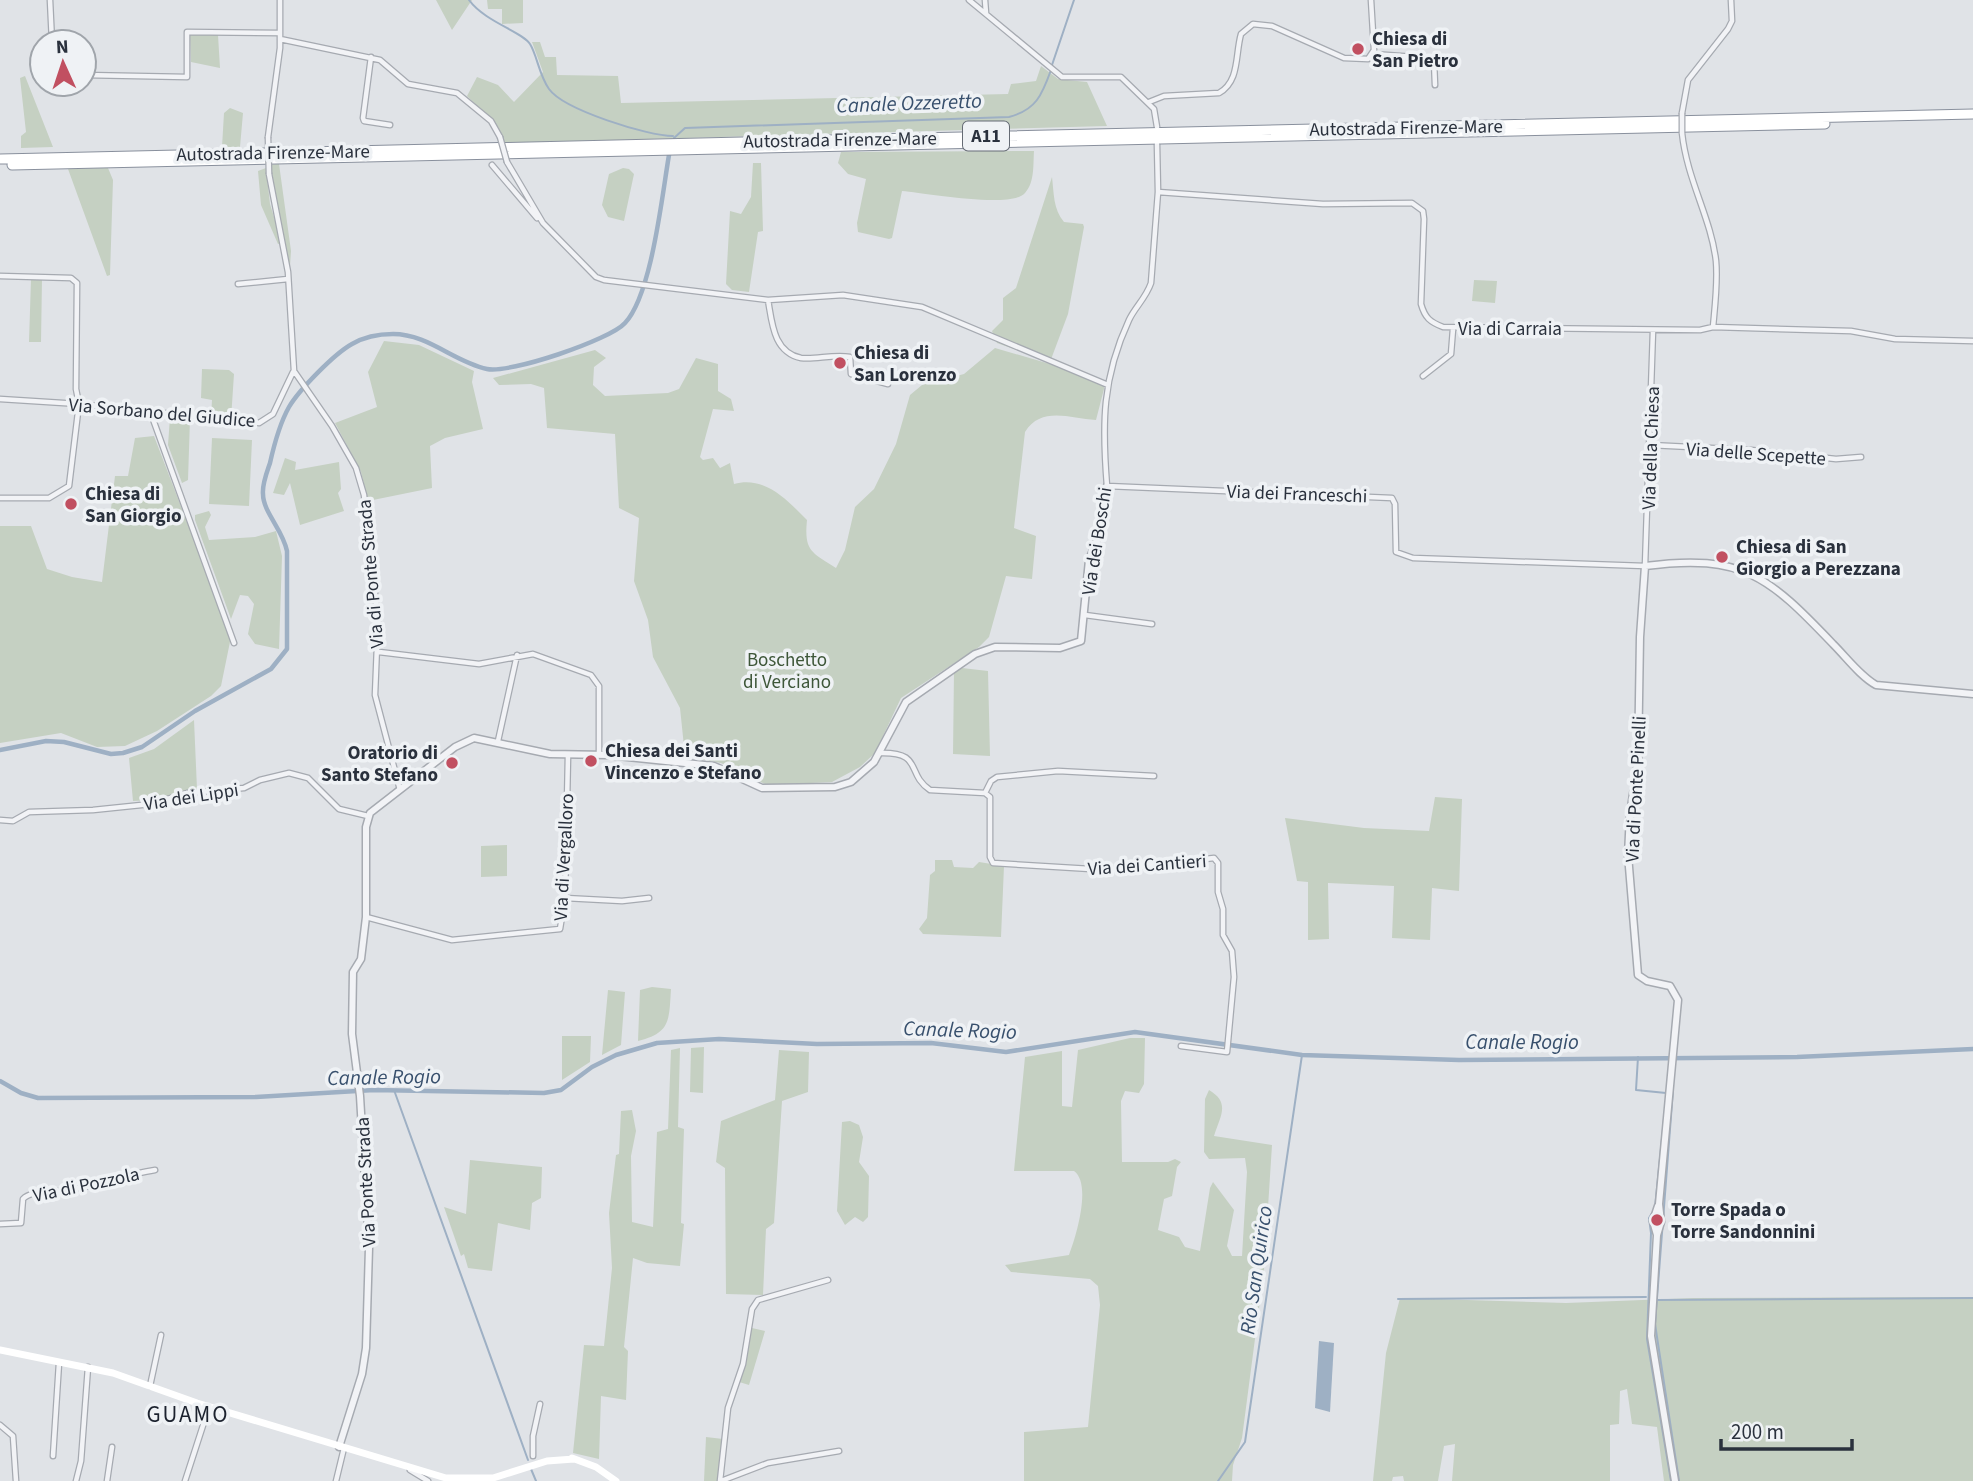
<svg xmlns="http://www.w3.org/2000/svg" width="1973" height="1481" viewBox="0 0 1973 1481" font-family="'Source Sans 3',sans-serif">
<style>
.green{fill:#c5d0c2}
.water{fill:#9eb0c4}
.lines{fill:none;stroke-linecap:round;stroke-linejoin:round}
.stream{stroke:#9eb0c4;stroke-width:2}
.canal{stroke:#9eb0c4;stroke-width:4.5}
.minor-casing{stroke:#a6aab1;stroke-width:7}
.tertiary-casing{stroke:#a6aab1;stroke-width:9}
.motorway-casing{stroke:#89909d;stroke-width:11}
.minor{stroke:#f2f3f6;stroke-width:4.5}
.tertiary{stroke:#f2f3f6;stroke-width:6}
.secondary{stroke:#fff;stroke-width:7}
.motorway{stroke:#fff;stroke-width:9}
.minor-bridge-casing{stroke:#a6aab1;stroke-width:7;stroke-linecap:butt}
.minor-bridge{stroke:#f2f3f6;stroke-width:4.5}
.poi-dot{fill:#c15061;stroke:#eff2f5;stroke-width:2.5}
.labels{text-anchor:middle;stroke-width:7;stroke-linejoin:round;paint-order:stroke}
.shield{fill:#eff2f5;stroke:#656b74;stroke-width:2}
.shield-label{font-size:18px;font-weight:bold;fill:#2a313d}
.poi-label{font-size:19px;font-weight:bold;fill:#2a313d;stroke:#eff2f5;text-anchor:start}
.street-label{font-size:19px;fill:#2a313d;stroke:#eff2f5}
.park-label{font-size:19px;fill:#3e5739;stroke:#eff2f5}
.water-label{font-size:21px;font-style:italic;fill:#38506d;stroke:#eff2f5}
.quarter-label{font-size:23px;letter-spacing:2px;fill:#1c222e;stroke:#eff2f5}
</style>
<rect width="100%" height="100%" fill="#e0e3e7"/>
<!-- green -->
<path class="green" d="M436,0H472L452,30Z
M487,0H523V23L502,24V9H488Z
M190,35H218L220,68L191,62Z
M532,42H540L545,57H556L557,75L618,76L621,103L1008,94L1011,84L1036,81L1041,66L1058,79L1087,82L1107,126L505,143L498,127L467,96L477,77L498,85L514,102L543,72Z
M25,76L53,147L21,148V136L26,132L20,78Z
M230,108L243,113L240,147H222L224,113Z
M1034,151C1033,164 1035,182 1025,193C1012,209 925,193 902,191L892,238L889,239L858,232L857,223L866,179L848,174L838,163L841,152Z
M753,163H761L763,231L758,232L749,292L732,290L726,284L730,211L741,214L751,197Z
M279,164L291,251L290,266L272,198L270,165Z
M108,168L113,180L110,275L107,276L68,169Z
M266,168L270,204L282,243L278,244L261,205L258,171Z
M623,168L629,169L634,174L624,221L608,217L602,205L609,174Z
M1052,177C1054,193 1053,209 1064,222L1083,224L1084,227L1068,314L1050,362L997,343L992,331L1003,320V298L1016,288Z
M31,279H42L41,342H29Z
M1474,280L1497,281L1495,303L1472,301Z
M384,341L419,345L474,371L472,382L483,429L445,438L430,446L432,488L368,501L361,472L335,423L377,407L368,372Z
M995,348L1050,364L1105,385L1096,420C1069,418 1041,406 1025,432L1014,528L1036,536L1032,579L1006,576L989,637L979,647L901,698L875,753L860,767L832,782L767,785L721,763L685,756L680,708L653,657L648,620L634,581L639,518L619,508L615,434L547,428L544,388L531,384L499,385L493,378L595,350L606,358L594,367L593,385L605,396L668,393L679,389L696,358L718,364V391L731,399L734,411L713,409L700,457L703,460L713,458L720,468L730,463L734,484C765,476 786,499 807,520C804,551 811,552 836,568L845,550L855,507L874,489L896,444L910,395L922,385L964,374Z
M202,369L229,370L234,374L231,419L211,417L212,400L201,398Z
M170,417L190,419L188,480L182,483L168,445Z
M154,436L231,637L221,686L211,696L157,731L125,746L97,747L61,733L0,743V526H31L47,569L72,577L102,582L115,476H128L135,438Z
M212,438L252,440L249,506L209,504Z
M285,458L296,462L295,470L339,462L341,489L338,493L344,511L300,525L290,483L284,495L273,493Z
M209,511L211,515L205,527L209,540L255,537L276,531L282,556L279,649L255,644L248,634L254,604L248,596L240,595L231,619L195,520V515Z
M962,668L988,671L990,756L953,754L954,671Z
M194,720L197,789L156,800L133,801L129,758L154,749Z
M1435,797L1462,799L1459,891L1432,888L1430,940L1392,938L1394,886L1328,883L1329,939L1308,940V882L1297,881L1285,818L1364,828L1429,831Z
M507,845V876L481,877V846Z
M935,860H952L954,867L973,868L979,862L1004,866L1001,937L923,934L919,929L927,918L930,875L935,871Z
M652,987L671,989C669,1020 671,1033 638,1041L640,990Z
M608,990L625,992L621,1045L602,1055Z
M562,1036H591L590,1062L562,1080Z
M1130,1038H1145L1144,1084L1139,1093L1125,1091L1121,1101L1122,1162H1168L1175,1159L1181,1162L1177,1167L1172,1196L1164,1199L1158,1230L1179,1237L1185,1247L1200,1251L1210,1188L1213,1182L1234,1210L1227,1246L1232,1256H1242L1247,1172L1245,1158L1209,1159L1204,1152L1205,1099L1209,1090C1231,1103 1220,1116 1214,1136L1272,1145L1264,1270L1242,1438L1233,1465L1232,1481H1024V1432L1088,1427L1100,1305L1098,1286L1090,1279L1011,1272L1005,1265L1069,1255C1076,1237 1092,1184 1074,1171H1014L1025,1057L1062,1051V1106L1072,1107L1078,1050Z
M704,1047L703,1093L690,1092L691,1048Z
M680,1048L678,1127L684,1129L681,1223L684,1224L680,1266L647,1263L633,1258L624,1347L628,1351L626,1400L601,1396L599,1459L573,1453L584,1345L604,1346L612,1268L609,1213L616,1155L619,1154L621,1111L632,1110L636,1131L631,1156L632,1222L653,1227L657,1132L668,1129L671,1050Z
M779,1050L809,1052L808,1092L782,1101L774,1223L766,1229L763,1295L726,1294L725,1168L716,1162L721,1121L775,1100Z
M850,1121L859,1125L863,1137L859,1162L869,1176L868,1217L863,1222L855,1217L845,1225L837,1211L842,1122Z
M470,1160L542,1167L541,1198L532,1203L530,1230L498,1223L492,1271L468,1268L464,1254L461,1256L444,1207L466,1214Z
M1973,1297V1481H1664L1657,1427L1632,1424L1627,1389L1620,1391L1619,1424L1610,1425V1481H1452L1455,1444L1444,1446L1438,1481H1404L1403,1476L1393,1477L1392,1481H1373L1386,1353L1400,1298L1566,1303L1693,1298Z
M752,1328L765,1331L749,1385L736,1381Z
M706,1437L723,1439L719,1481H704Z"/>
<!-- water -->
<path class="water" d="M1319,1341L1334,1343L1330,1412L1315,1408Z"/>
<g class="lines">
<!-- stream -->
<path class="stream" d="M469,0C485,22 523,32 530,44C537,55 539,75 549,89C564,110 648,136 673,136
M1052,65L1074,0
M674,138L685,128L1009,117C1036,110 1042,95 1051,70
M1638,1057L1636,1090L1666,1093
M394,1090L528,1460
M1673,1090L1655,1324L1679,1481
M1655,1207L1665,1109
M1652,1213L1649,1218L1651,1233L1647,1339L1671,1481
M1398,1299L1646,1297
M1657,1300L1973,1298
M531,1469L536,1481
M1218,1481L1245,1442L1302,1055"/>
<!-- canal -->
<path class="canal" d="M0,750L46,741L64,742L111,754L123,753L142,747L195,711L271,669L287,649V551C283,530 263,512 263,494C262,484 267,472 270,463C274,445 280,423 289,407C299,390 334,354 352,344C364,337 380,334 393,334C428,334 454,362 487,369C509,374 610,340 625,323C652,294 662,195 669,155
M0,1081L21,1093L38,1098L256,1097L374,1090L544,1093L561,1090L592,1067L616,1055L657,1043L719,1039L817,1044L931,1043L1006,1052L1135,1032L1302,1055L1459,1060L1797,1057L1973,1049"/>
<!-- minor casing -->
<g class="minor-casing">
<path id="minor" d="M50,0L52,42
M969,0L1062,77H1121L1154,109L1157,127
M985,0L986,13
M280,39L380,60L408,84L457,93L491,121L500,137
M1373,54L1429,58L1434,61L1435,85
M371,57L363,118L364,121L390,125
M84,75L187,77V32L280,33
M1149,102L1164,96L1219,93C1240,81 1235,55 1241,34L1253,24L1272,26L1344,58L1368,59L1374,50L1371,0
M1682,113L1688,80L1728,29L1732,21L1731,0
M1682,133C1687,180 1711,218 1716,261C1718,282 1715,305 1713,327
M268,137L280,48V0
M1157,144L1158,192L1151,283C1146,298 1135,307 1129,320C1102,378 1102,424 1107,486L1392,498L1395,504L1396,552L1413,558L1645,566L1653,330
M507,162L543,223L596,277L604,280L768,300L843,295L922,307L1108,385
M492,165L537,218
M269,174L288,272L294,371L332,426L356,468L364,495L378,621L375,695L400,790
M1158,192L1323,204L1412,203L1423,211L1424,219L1421,304C1425,318 1430,322 1443,327L1700,330L1713,327L1851,331L1895,339L1973,341
M0,276L71,278L77,283L76,389L79,404L69,486L49,498H0
M238,284L288,279
M768,300C772,322 773,352 801,358C815,360 833,354 850,357L851,374L888,384
M1423,376L1451,354L1453,329
M0,399L79,404L259,423L273,414L293,372
M150,411L234,643
M1650,445L1751,450L1836,459L1861,457
M1085,615L1152,624
M379,652L479,664L533,654L591,675L599,686V754
M498,741L517,655
M880,753C924,752 905,773 930,790L985,793L990,797V857L993,863L1107,870L1214,858L1218,863V892L1223,909V935L1232,951L1234,977L1227,1052L1181,1046
M985,793L991,781L997,777L1058,771L1154,776
M0,820L13,821L29,812L93,810L151,804L187,793L244,788L260,780L289,773L308,778L339,809L368,816
M565,898L622,901L649,898
M366,917L452,940L560,929L565,898L568,755
M0,1224L21,1223L23,1199C30,1191 48,1193 59,1191C91,1188 122,1175 155,1170
M150,1386L161,1335
M0,1425L13,1436L16,1481
M53,1456L59,1363
M533,1456V1436L540,1404
M410,1470L428,1481
M76,1481L81,1461L88,1367
M107,1481L112,1447
M185,1481L209,1407
M336,1481L344,1448
M720,1481L728,1408L743,1364L752,1309L758,1300L828,1280
M721,1481L768,1463L839,1451"/>
</g>
<!-- tertiary casing -->
<g class="tertiary-casing">
<path id="tertiary" d="M1658,1206L1653,1221L1657,1235L1651,1336L1675,1481
M1657,1235L1661,1222L1659,1204L1678,1000L1670,986L1647,981L1638,975L1628,855L1630,814L1638,762L1640,637L1645,566C1743,553 1769,577 1833,644C1847,658 1860,676 1876,685L1973,694
M339,1447L362,1374L366,1348L369,1248L360,1096L352,1034L353,972L361,959L366,917V827L370,813L455,747L474,738L550,754L608,755L714,766L762,788L835,787L851,782L874,762L906,702L975,654L995,647L1060,648L1081,641L1089,560L1098,538L1107,486"/>
</g>
<!-- motorway casing -->
<g class="motorway-casing">
<path id="motorway" d="M0,159L1973,114
M12,165L1825,124"/>
</g>
<!-- minor -->
<use href="#minor" class="minor"/>
<!-- tertiary -->
<use href="#tertiary" class="tertiary"/>
<!-- secondary -->
<path class="secondary" d="M0,1350L113,1373L197,1403L446,1478H493L547,1461L574,1459
M572,1458L596,1467L616,1481"/>
<!-- motorway -->
<use href="#motorway" class="motorway"/>
<!-- minor-bridge casing -->
<g class="minor-bridge-casing">
<path id="minor-bridge" d="M1682,113V133
M268,137L269,174
M500,137L507,162"/>
</g>
<!-- minor-bridge -->
<use href="#minor-bridge" class="minor-bridge"/>
</g>
<!-- markers -->
<g class="poi-dot">
<circle cx="1358" cy="49" r="7"/>
<circle cx="840" cy="363" r="7"/>
<circle cx="71" cy="504" r="7"/>
<circle cx="1722" cy="557" r="7"/>
<circle cx="591" cy="761" r="7"/>
<circle cx="452" cy="763" r="7"/>
<circle cx="1657" cy="1220" r="7"/>
</g>
<g class="labels">
<!-- shield labels -->
<rect class="shield" x="963" y="121.5" width="46" height="29" rx="5"/>
<g class="shield-label">
<text x="986" y="142">A11</text>
</g>
<!-- poi labels -->
<g class="poi-label">
<text x="1372" y="45">Chiesa di<tspan x="1372" dy="22">San Pietro</tspan></text>
<text x="854" y="359">Chiesa di<tspan x="854" dy="22">San Lorenzo</tspan></text>
<text x="85" y="500">Chiesa di<tspan x="85" dy="22">San Giorgio</tspan></text>
<text x="1736" y="553">Chiesa di San<tspan x="1736" dy="22">Giorgio a Perezzana</tspan></text>
<text x="605" y="757">Chiesa dei Santi<tspan x="605" dy="22">Vincenzo e Stefano</tspan></text>
<text x="438" y="759" text-anchor="end">Oratorio di<tspan x="438" dy="22">Santo Stefano</tspan></text>
<text x="1671" y="1216">Torre Spada o<tspan x="1671" dy="22">Torre Sandonnini</tspan></text>
</g>
<!-- street labels -->
<g class="street-label">
<text transform="translate(1406 127) rotate(-1)" y="7">Autostrada Firenze-Mare</text>
<text transform="translate(840 139) rotate(-1)" y="7">Autostrada Firenze-Mare</text>
<text transform="translate(273 152) rotate(-1)" y="7">Autostrada Firenze-Mare</text>
<text x="1510" y="335">Via di Carraia</text>
<text transform="translate(162 412) rotate(5)" y="7">Via Sorbano del Giudice</text>
<text transform="translate(1650 448) rotate(-88)" y="7">Via della Chiesa</text>
<text transform="translate(1756 453) rotate(4)" y="7">Via delle Scepette</text>
<text transform="translate(1297 493) rotate(2)" y="7">Via dei Franceschi</text>
<text transform="translate(1096 541) rotate(-81)" y="7">Via dei Boschi</text>
<text transform="translate(370 574) rotate(-95)" y="7">Via di Ponte Strada</text>
<text transform="translate(1635 789) rotate(-87)" y="7">Via di Ponte Pinelli</text>
<text transform="translate(191 796) rotate(-9)" y="7">Via dei Lippi</text>
<text transform="translate(563 857) rotate(-87)" y="7">Via di Vergalloro</text>
<text transform="translate(1147 864) rotate(-4)" y="7">Via dei Cantieri</text>
<text transform="translate(365 1182) rotate(-93)" y="7">Via Ponte Strada</text>
<text transform="translate(86 1184) rotate(-12)" y="7">Via di Pozzola</text>
</g>
<!-- park labels -->
<g class="park-label">
<text x="787" y="666">Boschetto<tspan x="787" dy="22">di Verciano</tspan></text>
</g>
<!-- water labels -->
<g class="water-label">
<text transform="translate(909 103) rotate(-2)" y="7">Canale Ozzeretto</text>
<text transform="translate(960 1030) rotate(2)" y="7">Canale Rogio</text>
<text x="1522" y="1049">Canale Rogio</text>
<text transform="translate(384 1077) rotate(-1)" y="7">Canale Rogio</text>
<text transform="translate(1256 1270) rotate(-82)" y="7">Rio San Quirico</text>
</g>
<!-- quarter labels -->
<g class="quarter-label">
<text x="188" y="1422">GUAMO</text>
</g>
</g>
<!-- north arrow -->
<g transform="translate(63 63) rotate(357)"><circle r="33" fill="#eff2f5" stroke="#a0a5ab" stroke-width="2"/>
<path d="M0-5L12 26L0 18L-12 26Z" fill="#c15061"/>
<text y="-10" font-size="19" font-weight="bold" text-anchor="middle" fill="#2a313d">N</text>
</g>
<!-- scale -->
<path d="M1721 1439v10h131v-10" fill="none" stroke="#2a313d" stroke-width="3.5"/>
<text x="1731" y="1439" font-size="21" fill="#2a313d" stroke="#eff2f5" stroke-width="5" paint-order="stroke">200 m</text>
</svg>
